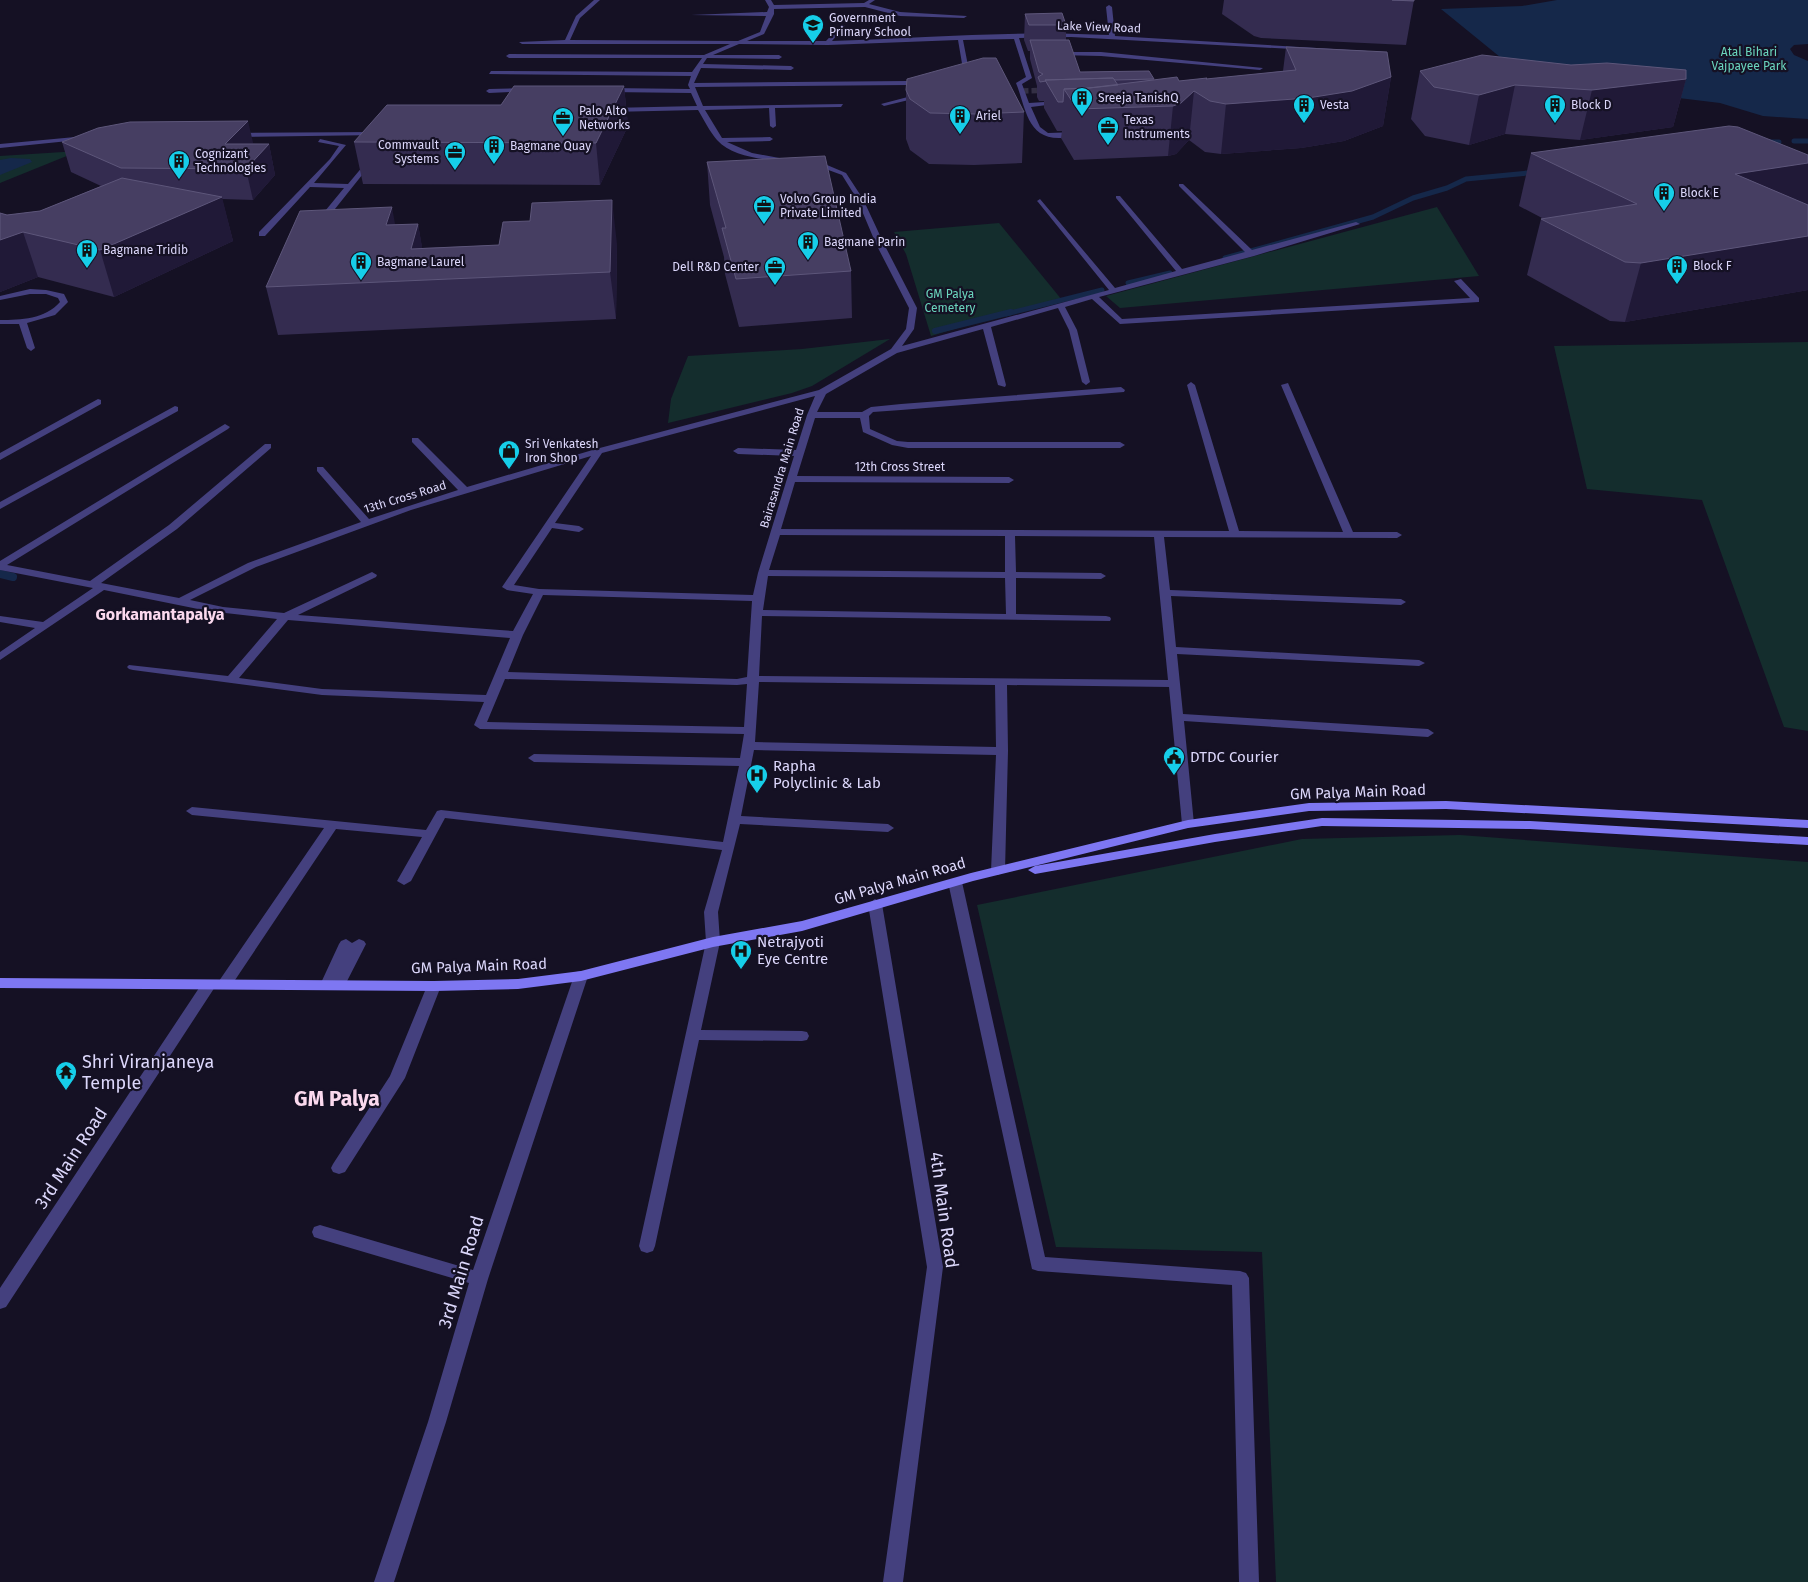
<svg xmlns="http://www.w3.org/2000/svg" width="1808" height="1582" viewBox="0 0 1808 1582" font-family="'Fira Sans',sans-serif">
<style>
.green{fill:#142d2d}
.water{fill:#15284a}
.lines{fill:none;stroke-linecap:round;stroke-linejoin:round}
.stream-far2{stroke:#15284a;stroke-width:5}
.stream-far1{stroke:#15284a;stroke-width:6}
.stream{stroke:#15284a;stroke-width:8}
.street-tunnel{stroke:#332f44;stroke-width:5.5;stroke-dasharray:5.5 3;stroke-linecap:butt}
.street{fill:#44407e;fill-rule:evenodd}
.secondary{fill:#7e77f2;fill-rule:evenodd}
.wall{fill:#342c50}
.shaded-wall{fill:#201937}
.building{fill:#463e62;stroke:#5d567a}
.labels{text-anchor:middle;stroke-width:4.5;stroke-linejoin:round;paint-order:stroke}
.far-poi-label{font-size:12px;fill:#dcd7fb;stroke:#151124;text-anchor:start}
.far-street-label{font-size:12px;fill:#dcd7fb;stroke:#151124}
.far-park-label{font-size:12px;fill:#6ad5bd;stroke:#151124}
.poi-label{font-size:15px;fill:#dcd7fb;stroke:#151124;text-anchor:start}
.street-label{font-size:15px;fill:#dcd7fb;stroke:#151124}
.neighbourhood-label{font-size:16px;font-weight:bold;fill:#fbd9ee;stroke:#151124}
.near-poi-label{font-size:18px;fill:#dcd7fb;stroke:#151124;text-anchor:start}
.near-street-label{font-size:18px;fill:#dcd7fb;stroke:#151124}
.near-quarter-label{font-size:21px;font-weight:bold;fill:#fbd9ee;stroke:#151124}
</style>
<rect width="100%" height="100%" fill="#151124"/>
<!-- green -->
<path class="green" d="M79,151L0,183V156Z
M1437,207L1479,276L1120,308L1106,296Z
M999,223L1062,300L1025,308L931,336L906,254L894,232Z
M890,339L812,386L792,393L668,423L671,399L688,356L802,349Z
M1808,342V731L1784,727L1702,500L1587,489L1554,346Z
M1460,835L1808,862V1582H1276L1262,1252L1056,1247L977,905L1302,839Z"/>
<!-- water -->
<path class="water" d="M1557,0H1808V44L1794,45L1790,49L1794,55L1808,61V119L1763,116L1720,103L1654,95L1500,57L1441,9L1522,6Z
M11,158L30,159L32,162L0,175V160Z"/>
<g class="lines">
<!-- stream-far2 -->
<path class="stream-far2" d="M1794,141H1808
M1764,142H1779
M1225,258L1373,217L1413,198L1447,188L1466,179L1538,172
M1128,283L1170,273
M1006,314L1102,290"/>
<!-- stream-far1 -->
<path class="stream-far1" d="M935,331L1011,312"/>
<!-- stream -->
<path class="stream" d="M0,574L13,577"/>
<!-- street-tunnel -->
<path class="street-tunnel" d="M1023,91L1053,90"/>
<!-- street -->
<path class="street" d="M594,0H600L580,18L570,40L738,41L760,32L766,16L691,15L767,12L769,7L765,0H771L774,5L864,3L869,0H875L869,4L900,12L967,16L964,18L900,16L865,7L774,9V14L764,34L747,41H826L842,24L845,26L832,41C925,38 1017,30 1109,35L1106,7L1109,5L1112,7L1115,36L1368,51L1365,53L1071,37L1019,38L1032,78L1022,84L1029,103L1060,101L1063,103L1031,107L1040,127L1048,133L1078,132L1081,134C1076,137 1068,137 1062,138C1027,140 1026,108 1016,83L1026,77L1014,39L963,40L971,81L968,83L965,81L958,40L828,45L739,44L713,55H779L782,57L779,59L707,58L703,64L791,66L794,68L791,70L701,68L694,83L908,81L911,83L908,85L695,87L703,106L843,104L841,107L775,108L776,126L773,128L770,126L769,108L705,110L722,138L770,137L773,139L770,141L727,142L752,153L790,160L791,161L788,163C766,159 733,158 717,140C710,132 704,120 698,110L610,112L607,110L610,108L697,106L691,93L609,92L606,90L609,88L690,89L688,85L691,76L489,74L491,71L692,72L702,58H509L506,56L509,54L704,55L730,44H522L519,42L565,40L576,16Z
M1059,52H1101L1263,68L1260,70L1101,56L1057,55Z
M528,88L530,91L489,93L486,91L489,89Z
M923,93L925,96L884,106L881,104Z
M378,132L380,135L236,137L233,135L236,133Z
M86,136L88,139L0,148V144Z
M320,139L346,145L314,183L348,184L369,159L374,160L323,224L316,222L344,188L310,187L265,236H259V232L330,159L339,146L318,142Z
M813,162L827,165L846,173L863,199L884,244L917,308L914,329L902,346L1109,290L1038,202L1037,201L1040,199L1115,288L1176,271L1116,198V196H1120L1182,269L1245,252L1179,186V184H1183L1252,250L1356,222L1360,224L1254,256L1099,297L1122,319L1470,298L1454,281L1461,279L1479,298V302L1120,324L1092,299L1065,307L1077,330L1090,382L1086,385L1082,382L1069,330L1058,308L991,327L1006,385L1005,387L998,385L983,329L897,353L826,394L817,412H862L871,407L901,404L1121,387L1125,390L1124,392L901,410L873,412L869,416L870,429L897,441L908,442H1120L1125,445L1120,448H908L892,445L863,432L860,418H815L797,476L1009,477L1014,480L1009,483L795,482L781,529L1229,531L1187,385L1191,382L1195,385L1239,531L1343,532L1281,385L1288,383L1353,532H1397L1402,535L1397,538L1164,537L1170,590L1401,599L1406,602L1401,605L1171,596L1176,647L1419,660L1425,663L1419,666L1177,654L1183,714L1428,729L1434,733L1428,737L1184,721L1194,824L1188,828L1182,824L1169,687L1007,685L1008,751L1005,871L998,875L991,871L996,755L754,750L741,816L888,824L894,828L888,832L740,824L718,912L720,942L701,1030L802,1031L807,1032L809,1036L807,1040L802,1041L699,1040L655,1246L653,1251L647,1253L641,1251L639,1246L706,942L704,912L722,850L445,818L411,881L404,885L397,881L422,837L336,829L229,989H219L217,985L219,981L324,828L192,815L186,811L192,807L426,830L437,811L441,810L723,842L739,766L534,762L528,758L534,754L740,758L744,734L480,729L474,725L484,702L322,695L133,670L129,669L127,667L129,665L228,676L277,619L208,611L104,590L0,660V652L35,628L0,622V616L43,622L93,588L0,570V561L225,424L230,427L228,429L7,565L90,581L169,525L265,444H271V448L177,529L101,583L179,598L248,563L361,522L317,471V467H323L369,519L458,490L412,442V438H418L467,487L596,449L819,390L891,349L906,329L909,308L876,244L857,199L842,175L823,168L811,165V163ZM815,396L807,415L796,450L738,448L733,451L738,454L794,456L758,573L753,595L539,589L514,585L552,528L579,532L584,529L579,526L555,523L602,453ZM591,456L502,587L507,590L533,594L513,631L298,615L376,577L377,575L372,572L284,613L223,607L190,600L256,567L411,510ZM780,535L1005,536V572L769,570ZM1015,536L1154,537L1168,680L759,676L762,616L1110,621L1111,619L1110,617L1106,616L1016,614V578L1101,579L1106,576L1101,573L1016,572ZM768,576L1005,578L1006,614L763,610ZM543,595L752,601L747,677L737,679L508,672L523,635ZM288,620L510,638L486,695L322,689L239,678ZM505,679L737,685L747,684L744,727L487,722ZM759,682L995,685L996,747L755,742Z
M30,289L46,290L64,294L68,302L55,315L27,323L35,348L31,351L27,348L19,324H0V320C21,320 45,319 60,302L58,298L46,294H30L0,300V296Z
M98,399L101,400V404L0,460V453Z
M175,406L178,407V411L0,509V502Z
M955,878L962,882L1045,1257L1240,1271L1246,1273L1249,1278L1259,1582H1239L1232,1285L1038,1271L1032,1269L948,882Z
M875,899L882,904L943,1267L903,1582H883L927,1267L868,904Z
M346,939L352,943L359,939L364,941L366,944L343,989H322L320,985L339,944L341,941Z
M581,971L586,972L588,976L488,1279L446,1422L394,1582H374L428,1422L469,1283L320,1239L314,1237L312,1232L314,1227L320,1225L473,1270L574,976L576,972Z
M208,981L213,982L215,986L213,990L6,1307L0,1309V1288L203,982Z
M434,981L439,982L441,986L405,1078L345,1172L339,1174L333,1172L331,1168L333,1164L390,1076L427,986L429,982Z"/>
<!-- secondary -->
<path class="secondary" d="M1446,801L1808,820V828L1446,809L1309,811L1188,828L973,881L802,931L713,947L581,981L518,989L434,991L0,988V978L434,981L518,979L581,971L713,937L802,921L971,873L1188,820L1309,803Z
M1322,818L1530,821L1808,837V845L1530,829L1322,826L1215,842L1035,874L1028,870L1035,866L1215,834Z"/>
</g>
<!-- wall -->
<path class="wall" d="M1224,0H1414L1406,45L1261,38L1254,36L1222,14Z
M1025,14L1066,25V40L1080,72L1154,79L1153,80L1179,81L1207,78V79L1283,71L1286,47L1391,77L1383,126L1344,141L1301,148L1221,154L1205,152L1189,140L1176,154L1168,156L1074,160L1061,138L1062,131H1057L1044,108V101H1039L1037,97V86L1030,59V51H1028L1024,40Z
M1420,71L1686,79L1673,127L1580,140L1505,134L1469,145L1425,136L1411,119Z
M624,86L628,126L600,185L363,184L354,142L501,105Z
M906,90L1024,112L1022,163L974,165L929,164L910,150L906,139Z
M62,142L269,144L275,175L253,200L222,199L233,241L114,297L38,277L0,292V213L7,215L40,211L101,186L71,172Z
M1531,153L1808,155V290L1625,322L1610,321L1527,275L1541,219L1542,218L1519,206Z
M707,162L851,271L852,318L739,327L725,274L724,257L710,205Z
M530,221L617,244L616,319L278,335L266,287L395,225L418,224L422,248L499,245Z"/>
<!-- shaded-wall -->
<path class="shaded-wall" d="M1391,77L1383,126L1344,141L1301,148L1221,154L1226,104Z
M1686,79L1673,127L1580,140L1592,90Z
M1515,85L1505,134L1469,145L1479,95Z
M624,86L628,126L600,185L596,143Z
M1194,91L1189,140L1176,154L1168,156L1173,106Z
M248,121L255,151L225,144Z
M269,144L275,175L253,200L246,169Z
M1808,163V205L1735,174Z
M222,197L233,241L114,297L100,250Z
M612,200L617,244L616,319L610,272Z
M392,207L400,252L386,225Z
M418,224L426,269L411,249Z
M23,232L38,277L0,292V240Z
M1808,236V290L1625,322L1641,263Z"/>
<!-- building -->
<path class="building" d="M1392,0H1414V1Z
M1062,13L1066,25H1029L1025,14Z
M1030,40H1069L1080,72L1149,71L1154,79L1115,80L1113,78L1045,80L1046,81L1040,82L1038,77L1043,74L1039,72Z
M1286,47L1387,52L1391,77L1352,91L1308,98L1226,104L1210,101L1194,91L1181,103L1173,106L1077,109L1064,89L1089,88L1177,77L1179,81L1207,78L1206,79L1296,70Z
M1482,55L1571,65L1607,63L1686,70V79L1592,90L1515,85L1479,95L1434,87L1420,71Z
M983,58H996L1024,112L976,114L930,113L910,99L906,90L907,79Z
M1113,78L1118,85L1089,88L1064,89L1063,102H1058L1045,80Z
M514,86H624L596,143L354,142L387,105H501Z
M248,121L225,144H269L246,169L121,168L62,142L98,128L130,122Z
M1729,126L1738,127L1808,155V163L1735,174L1808,205V236L1641,263L1625,262L1541,219L1637,204L1531,153Z
M825,156L851,271L736,279L722,228H726L707,162Z
M122,178L222,197L100,250L23,232L0,240V213L7,215L40,211Z
M612,200L610,272L266,287L300,211L392,207L386,225L418,224L411,249L499,245L503,222L530,221L532,203Z"/>
<!-- icons -->
<defs>
<g id="school-pin" transform="scale(1.125)"><path d="M0 17L-7.5 6A9.5 9.5 0 1 1 7.5 6Z" fill="#16cee9" stroke="#151124"/><path d="M0-5L7-2L0 1L-7-2ZM-4 1L0 2.5L4 1V4Q0 6-4 4Z" fill="#111"/></g>
<g id="building-pin" transform="scale(1.125)"><path d="M0 17L-7.5 6A9.5 9.5 0 1 1 7.5 6Z" fill="#16cee9" stroke="#151124"/><path d="M-4-6H4V6H1V3H-1V6H-4ZM-2.5-4.3h1.7v1.8h-1.7ZM.8-4.3h1.7v1.8H.8ZM-2.5-1h1.7V.8h-1.7ZM.8-1h1.7V.8H.8Z" fill="#111"/></g>
<g id="office-pin" transform="scale(1.125)"><path d="M0 17L-7.5 6A9.5 9.5 0 1 1 7.5 6Z" fill="#16cee9" stroke="#151124"/><path d="M-6-3h4V-5.5h4V-3h4V5H-6ZM-1-4.5V-3h2v-1.5ZM-6 0V1H6V0Z" fill="#111"/></g>
<g id="shop-pin" transform="scale(1.125)"><path d="M0 17L-7.5 6A9.5 9.5 0 1 1 7.5 6Z" fill="#16cee9" stroke="#151124"/><path d="M-5-2.5h2.3a2.7 3.5 0 0 1 5.4 0H5L5.5 6h-11ZM-1.5-2.5h3a1.5 2.3 0 0 0-3 0Z" fill="#111"/></g>
<g id="civic-pin" transform="scale(1.125)"><path d="M0 17L-7.5 6A9.5 9.5 0 1 1 7.5 6Z" fill="#16cee9" stroke="#151124"/><path d="M-.6-6.5H3V-4.5H.6V-3L4-1V1h2V6H-6V1h2V-1L-.6-3ZM-1.2 2.5V6h2.4V2.5Z" fill="#111"/></g>
<g id="hospital-pin" transform="scale(1.125)"><path d="M0 17L-7.5 6A9.5 9.5 0 1 1 7.5 6Z" fill="#16cee9" stroke="#151124"/><path d="M-5-5h3v3.5h4V-5h3V5h-3V1.5h-4V5h-3Z" fill="#111"/></g>
<g id="temple-pin" transform="scale(1.125)"><path d="M0 17L-7.5 6A9.5 9.5 0 1 1 7.5 6Z" fill="#16cee9" stroke="#151124"/><path d="M0-6L5-2H3V0L6.5 2.5H4V6H1.5V3h-3V6H-4V2.5H-6.5L-3 0V-2H-5Z" fill="#111"/></g>
</defs>
<g fill-rule="evenodd">
<use href="#school-pin" x="813" y="25"/>
<use href="#building-pin" x="1082" y="98"/>
<use href="#building-pin" x="1304" y="105"/>
<use href="#building-pin" x="1555" y="105"/>
<use href="#building-pin" x="960" y="116"/>
<use href="#office-pin" x="563" y="118"/>
<use href="#office-pin" x="1108" y="127"/>
<use href="#building-pin" x="494" y="146"/>
<use href="#office-pin" x="455" y="152"/>
<use href="#building-pin" x="179" y="161"/>
<use href="#building-pin" x="1664" y="193"/>
<use href="#office-pin" x="764" y="206"/>
<use href="#building-pin" x="808" y="242"/>
<use href="#building-pin" x="87" y="250"/>
<use href="#building-pin" x="361" y="262"/>
<use href="#building-pin" x="1677" y="266"/>
<use href="#office-pin" x="775" y="267"/>
<use href="#shop-pin" x="509" y="451"/>
<use href="#civic-pin" x="1174" y="757"/>
<use href="#hospital-pin" x="757" y="775"/>
<use href="#hospital-pin" x="741" y="951"/>
<use href="#temple-pin" x="66" y="1072"/>
</g>
<g class="labels">
<!-- far-poi labels -->
<g class="far-poi-label">
<text x="829" y="22">Government<tspan x="829" dy="14">Primary School</tspan></text>
<text x="1098" y="102">Sreeja TanishQ</text>
<text x="1320" y="109">Vesta</text>
<text x="1571" y="109">Block D</text>
<text x="579" y="115">Palo Alto<tspan x="579" dy="14">Networks</tspan></text>
<text x="976" y="120">Ariel</text>
<text x="1124" y="124">Texas<tspan x="1124" dy="14">Instruments</tspan></text>
<text x="439" y="149" text-anchor="end">Commvault<tspan x="439" dy="14">Systems</tspan></text>
<text x="510" y="150">Bagmane Quay</text>
<text x="195" y="158">Cognizant<tspan x="195" dy="14">Technologies</tspan></text>
<text x="1680" y="197">Block E</text>
<text x="780" y="203">Volvo Group India<tspan x="780" dy="14">Private Limited</tspan></text>
<text x="824" y="246">Bagmane Parin</text>
<text x="103" y="254">Bagmane Tridib</text>
<text x="377" y="266">Bagmane Laurel</text>
<text x="1693" y="270">Block F</text>
<text x="759" y="271" text-anchor="end">Dell R&amp;D Center</text>
<text x="525" y="448">Sri Venkatesh<tspan x="525" dy="14">Iron Shop</tspan></text>
</g>
<!-- far-street labels -->
<g class="far-street-label">
<text transform="translate(1099 27) rotate(2)" y="4">Lake View Road</text>
<text x="900" y="471">12th Cross Street</text>
<text transform="translate(782 468) rotate(-73)" y="4">Bairasandra Main Road</text>
<text transform="translate(405 497) rotate(-17)" y="4">13th Cross Road</text>
</g>
<!-- far-park labels -->
<g class="far-park-label">
<text x="1749" y="56">Atal Bihari<tspan x="1749" dy="14">Vajpayee Park</tspan></text>
<text x="950" y="298">GM Palya<tspan x="950" dy="14">Cemetery</tspan></text>
</g>
<!-- poi labels -->
<g class="poi-label">
<text x="1190" y="762">DTDC Courier</text>
<text x="773" y="771">Rapha<tspan x="773" dy="17">Polyclinic &amp; Lab</tspan></text>
<text x="757" y="947">Netrajyoti<tspan x="757" dy="17">Eye Centre</tspan></text>
</g>
<!-- street labels -->
<g class="street-label">
<text transform="translate(1358 792) rotate(-2)" y="5">GM Palya Main Road</text>
<text transform="translate(900 881) rotate(-16)" y="5">GM Palya Main Road</text>
<text transform="translate(479 966) rotate(-2)" y="5">GM Palya Main Road</text>
</g>
<!-- neighbourhood labels -->
<g class="neighbourhood-label">
<text x="160" y="620">Gorkamantapalya</text>
</g>
<!-- near-poi labels -->
<g class="near-poi-label">
<text x="82" y="1068">Shri Viranjaneya<tspan x="82" dy="21">Temple</tspan></text>
</g>
<!-- near-street labels -->
<g class="near-street-label">
<text transform="translate(71 1158) rotate(-57)" y="6">3rd Main Road</text>
<text transform="translate(944 1210) rotate(82)" y="6">4th Main Road</text>
<text transform="translate(461 1272) rotate(-73)" y="6">3rd Main Road</text>
</g>
<!-- near-quarter labels -->
<g class="near-quarter-label">
<text x="337" y="1106">GM Palya</text>
</g>
</g>
</svg>
